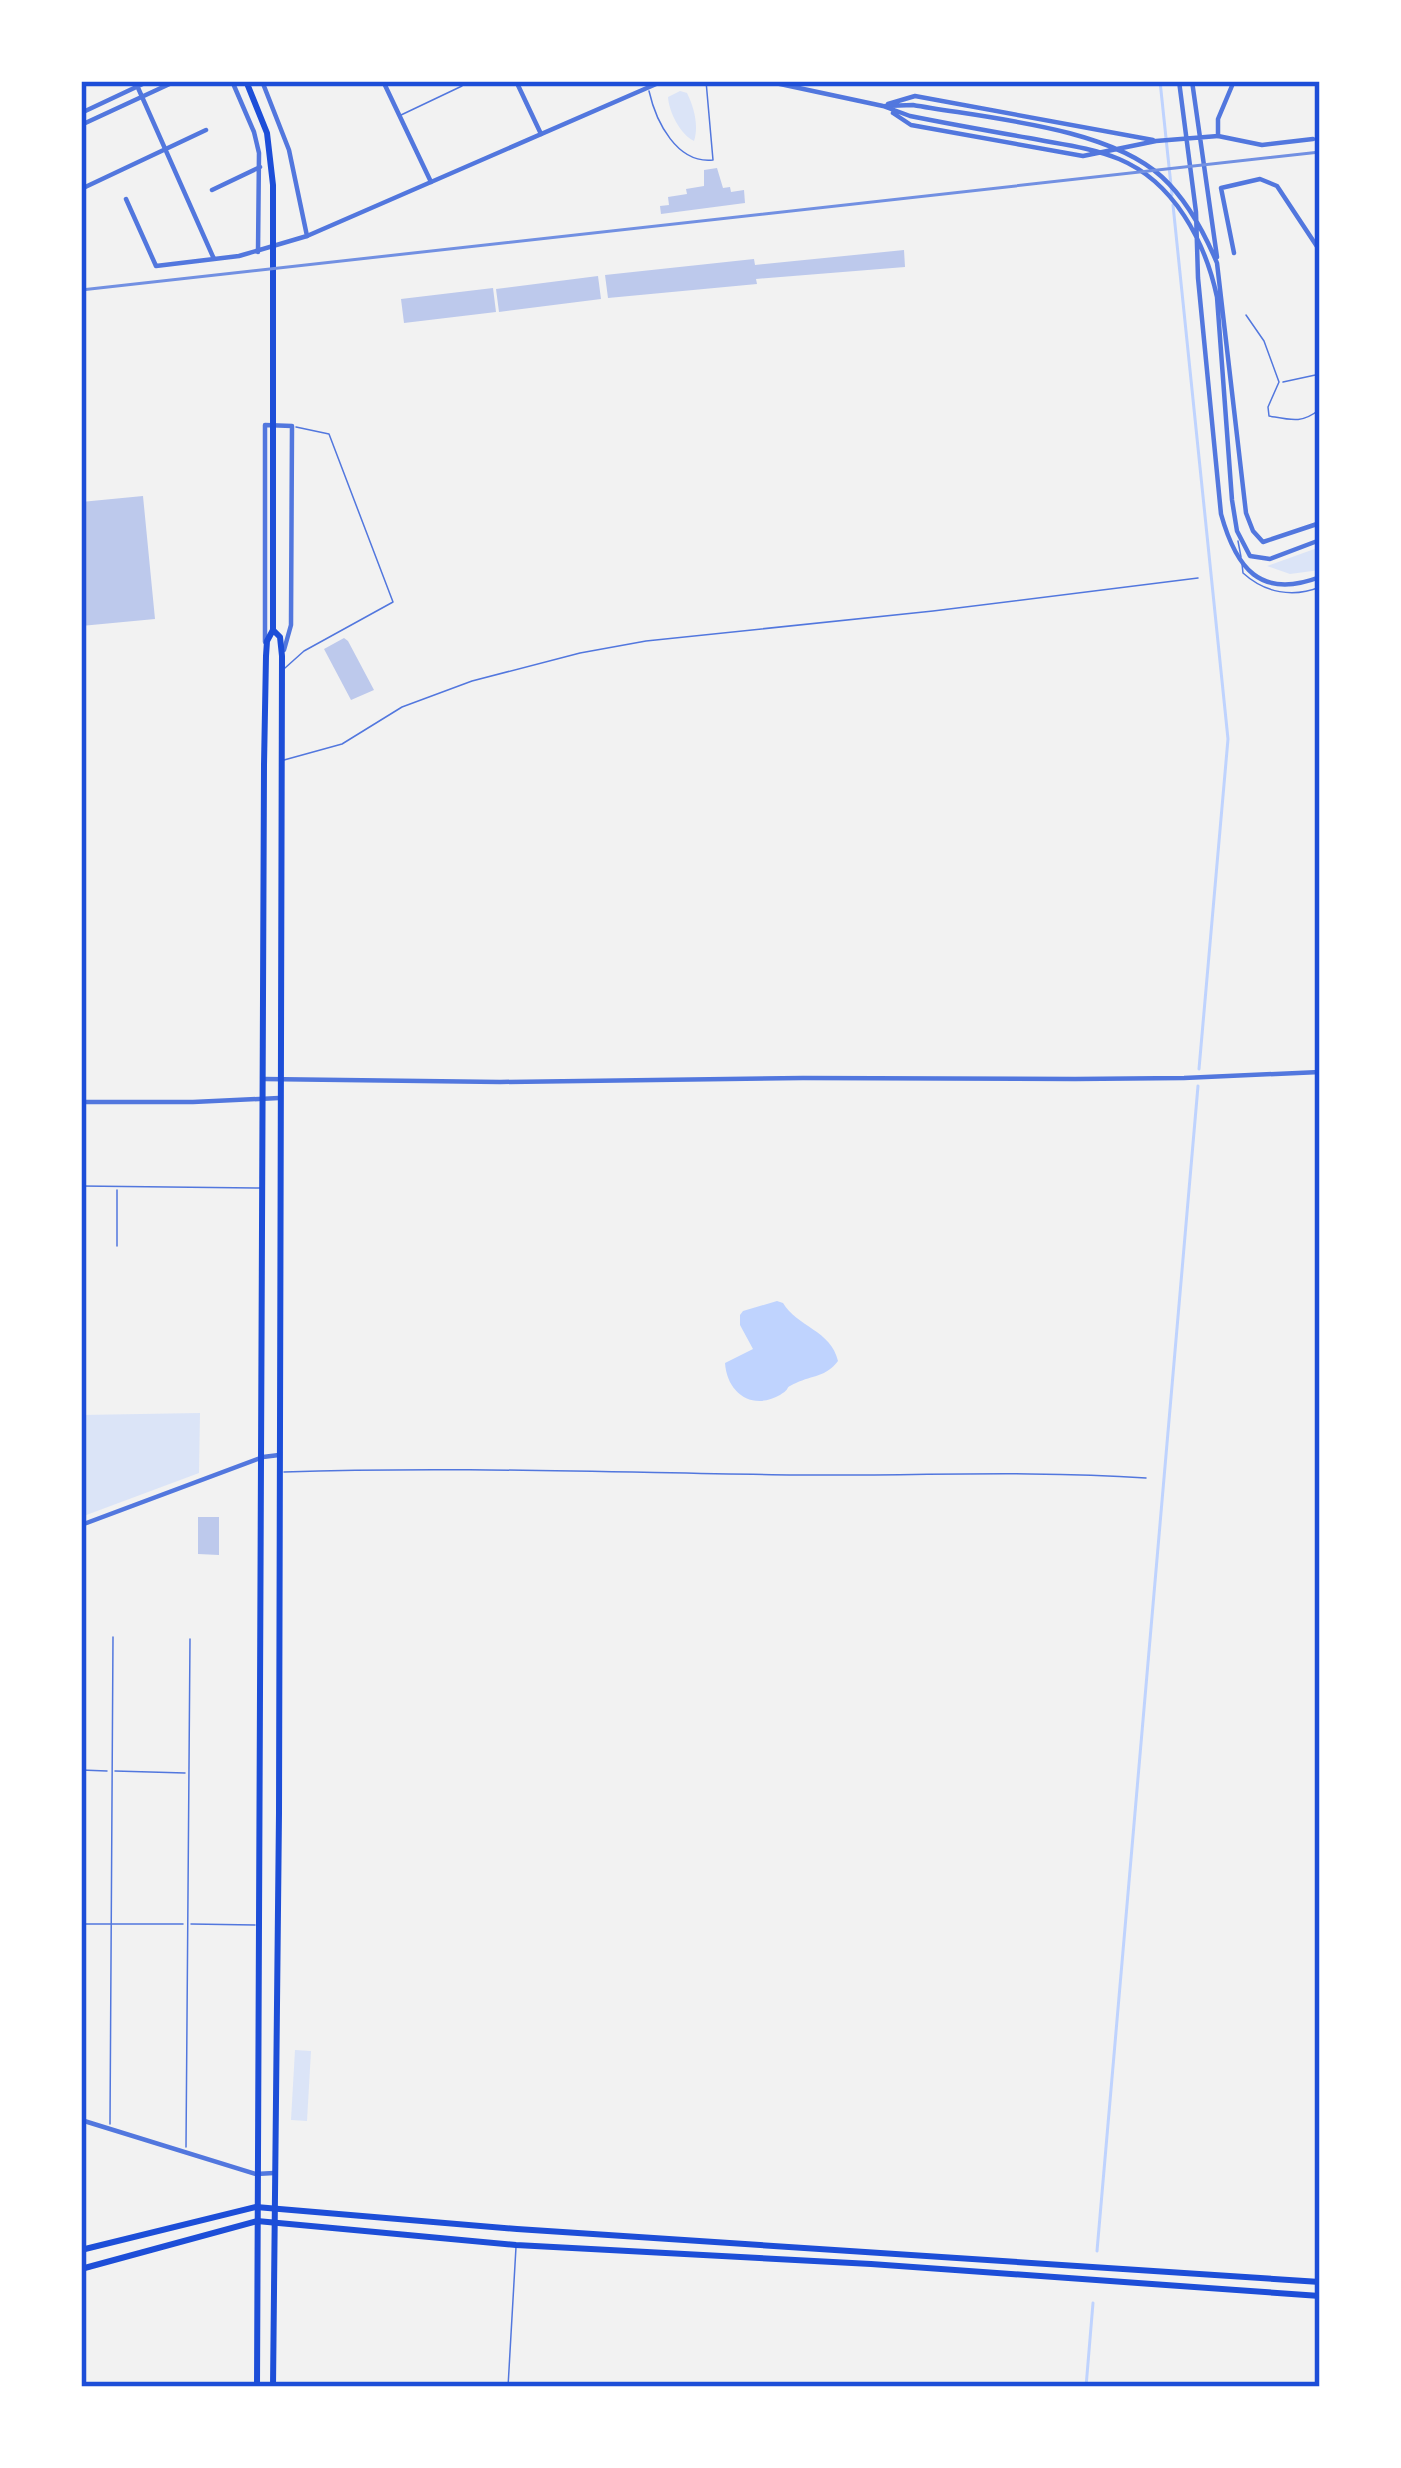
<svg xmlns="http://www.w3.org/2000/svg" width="1401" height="2468" viewBox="0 0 1401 2468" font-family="'Work Sans',sans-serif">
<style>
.green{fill:#dbe4f7}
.water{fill:#bfd3fe}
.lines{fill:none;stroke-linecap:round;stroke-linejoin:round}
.stream{stroke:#bfd3fe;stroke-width:3}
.building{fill:#bdc9ec}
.service{stroke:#5277de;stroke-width:1.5}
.minor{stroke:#5277de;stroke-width:4.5}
.tertiary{stroke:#5277de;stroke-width:4.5}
.secondary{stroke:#1d4ed8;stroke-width:6}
.primary{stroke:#1d4ed8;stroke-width:6}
.rail{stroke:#7290e2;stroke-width:3}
.neatline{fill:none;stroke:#1d4ed8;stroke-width:4.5}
</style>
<rect width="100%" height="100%" fill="#f2f2f2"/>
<!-- green -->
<path class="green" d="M680,91L687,93C694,107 699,126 694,141C680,134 669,112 668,97Z
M1320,547V570L1290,574L1267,566Z
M200,1413L199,1473L81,1517V1415Z
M295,2050L311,2051L307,2121L291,2120Z"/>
<!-- water -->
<path class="water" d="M777,1301L783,1303C797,1327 831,1330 838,1361C826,1377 813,1375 796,1383C782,1389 793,1387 780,1395C752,1411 727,1393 725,1363L753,1349L740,1325V1315L743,1311Z"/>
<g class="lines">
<!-- stream -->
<path class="stream" d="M1160,81L1172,195
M1173,205L1228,739L1199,1069
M1097,2251L1198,1086
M1086,2387L1093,2303"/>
</g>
<!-- building -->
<path class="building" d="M717,168L723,188L730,187L731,192L744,190L745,203L661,214L660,206L669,205L668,197L687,194L686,189L704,186V170Z
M904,250L905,267L756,279L757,284L608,298L605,275L754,259L755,265Z
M598,276L601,299L499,312L496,289Z
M493,288L496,312L404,323L401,299Z
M143,496L155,619L81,626V502Z
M344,638L348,641L374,690L351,700L324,649Z
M198,1517H219V1555L198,1554Z"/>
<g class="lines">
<!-- service -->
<path class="service" d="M308,82L311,81
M649,91C656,122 677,164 713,160L706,81
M401,115L462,86
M1246,315L1264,341L1279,382L1268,407L1269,416C1291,420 1302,424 1320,409
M1283,382L1320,374
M1238,541L1241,557
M1242,564L1243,573C1265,593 1293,598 1320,587
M285,668L304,651L393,602L329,434L296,427
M284,760L342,744L402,707L472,681L580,653L646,641L933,611L1198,578
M81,1186L260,1188
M117,1246V1190
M284,1472C455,1466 626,1473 797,1475C914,1476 1029,1470 1146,1478
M81,1770L107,1771
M115,1771L185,1773
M81,1924H183
M191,1924L255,1925
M110,2124L113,1637
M186,2147L190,1639
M508,2387L516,2247"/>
<!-- minor -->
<path class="minor" d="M135,81L214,259
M232,81L254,132L259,153L258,252
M383,81L431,182
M516,81L541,134
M81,113L149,81
M81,125L176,81
M1218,136L1262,145L1313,139
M81,189L206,130
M212,190L260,167
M126,199L156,266L239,256L307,236L289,150L262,81
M1234,253L1221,188L1260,179L1277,186L1320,251
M265,642V425L292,426L291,625L284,650
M264,1079L500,1082L803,1078L1075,1079L1184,1078L1320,1072
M81,1102H193L279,1098
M81,1525L263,1457L279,1455"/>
<!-- tertiary -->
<path class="tertiary" d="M766,81L883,106L910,116C950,124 989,131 1029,138C1059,144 1090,147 1119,159C1174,182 1205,241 1217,297L1232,500L1237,531L1250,556L1270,559L1320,540
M1179,81L1196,212L1198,278L1221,514C1236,568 1260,600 1320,577
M1192,81L1217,257
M888,104L915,96L1153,140
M885,106L913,105C985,118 1108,127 1162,177C1187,200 1204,232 1217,263L1246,513L1253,531L1263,542L1320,523
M893,113L911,125L1083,156L1156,141L1218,136V119L1234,81
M307,236L663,81
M81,2120L256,2174L274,2173"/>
<!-- secondary -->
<path class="secondary" d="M246,81L267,133L273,185V630L267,641L266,656L264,765L257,2387
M273,630L280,637L282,656L279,1813L273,2387"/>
<!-- primary -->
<path class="primary" d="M81,2250L256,2207L517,2229L1320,2282
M81,2269L257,2221L516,2245L871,2264L1320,2296"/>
<!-- rail -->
<path class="rail" d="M81,290L1320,152"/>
</g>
<!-- border -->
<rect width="1401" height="2468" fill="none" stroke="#ffffff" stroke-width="168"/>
<rect x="84" y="84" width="1233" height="2300" class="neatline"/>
</svg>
